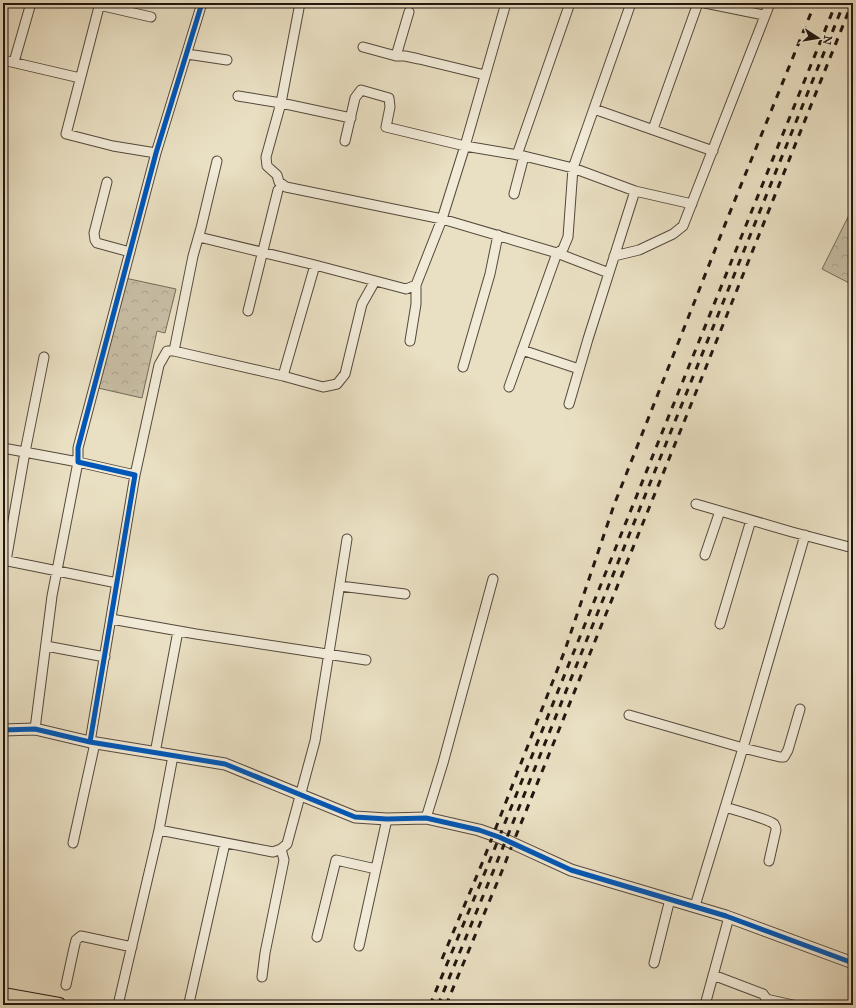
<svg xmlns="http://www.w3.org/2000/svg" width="856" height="1008" viewBox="0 0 856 1008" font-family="'IM FELL Great Primer',serif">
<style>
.forest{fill:url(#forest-crowns);stroke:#746a5a}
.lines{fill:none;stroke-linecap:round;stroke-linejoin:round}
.minor-casing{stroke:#54493c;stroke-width:11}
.tertiary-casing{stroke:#54493c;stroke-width:13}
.primary-casing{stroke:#221710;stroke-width:16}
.minor{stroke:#f1ead7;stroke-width:9}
.tertiary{stroke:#f1ead7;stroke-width:11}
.primary{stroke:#e9dfc2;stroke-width:14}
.rail{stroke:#221710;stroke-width:3;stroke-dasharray:7 7;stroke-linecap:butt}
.cycleway-casing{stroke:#f1ead7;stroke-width:8}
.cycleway{stroke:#0057b8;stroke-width:5}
</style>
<defs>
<pattern id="forest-crowns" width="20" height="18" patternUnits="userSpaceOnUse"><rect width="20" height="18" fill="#c7bda4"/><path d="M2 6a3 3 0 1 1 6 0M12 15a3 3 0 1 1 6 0" fill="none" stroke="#aba28c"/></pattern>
</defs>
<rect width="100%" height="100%" fill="#e9dfc2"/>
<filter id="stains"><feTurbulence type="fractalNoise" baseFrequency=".005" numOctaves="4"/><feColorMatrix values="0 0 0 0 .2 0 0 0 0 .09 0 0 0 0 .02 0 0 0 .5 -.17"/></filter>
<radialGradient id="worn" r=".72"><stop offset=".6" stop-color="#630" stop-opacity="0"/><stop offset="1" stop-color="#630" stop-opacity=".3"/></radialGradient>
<!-- forest -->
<path class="forest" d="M853,207V285L822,269Z
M125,278L176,289L165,333L157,331L142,398L98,388L113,321Z"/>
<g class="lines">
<!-- minor casing -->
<g class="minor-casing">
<path id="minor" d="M100,3L66,134L113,146L156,153
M300,3L281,103L266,157L267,166L277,175L279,182L286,187L442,219L557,253L609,273
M705,3L764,15
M99,5L151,17
M363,47L396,56H405L419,59L485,75
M187,54L227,60
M396,56L409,12
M3,60L80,78
M14,62L31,3
M238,96L281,103L351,118
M594,109L713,151
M653,129L698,3
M345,141L355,98L361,90L389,98L390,107L386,127L465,146L524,156L573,168L635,191L692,204
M517,155L570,3
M107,182L94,233L95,240L97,243L130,252
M514,194L524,156
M199,237L315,265L406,289L416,285L442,219L465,146L506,3
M614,256L639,250L673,234L683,226L770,3
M248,311L278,190
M410,341L416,304V285
M522,350L579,369
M174,351L193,256L201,228L217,161
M463,367L490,274L498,235
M283,376L315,265
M509,387L557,253L563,249L568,237L573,168L631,3
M569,404L588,339L635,191
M3,448L78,462L52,596L35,729
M135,475L159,365L167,351H174L283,376L323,387L337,384L345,374L362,304L375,281
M696,504L792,532L853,548
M705,555L720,511
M3,560L117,583
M6,561L25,452L44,357
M340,586L405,594
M111,619L196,634L366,660
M720,624L751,520
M46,646L105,657
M629,715L743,748L780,757H784L788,750L800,709
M90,742L135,475L78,462V448L156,153L202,3
M155,753L178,631
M173,756L159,830L273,852L281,849L287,844L315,741L347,539
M725,807C735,810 768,819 774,824C776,827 776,827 776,830L769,861
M426,818L443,763L493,579
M73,843L95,743
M695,906L743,748L805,535
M317,937L336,860L376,869
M359,946L387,819
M654,963L670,899
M713,975L763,994L766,998V1005
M262,977L265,953L284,860L281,849
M66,985L74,948L76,940L81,936L132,947
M766,999L793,1005
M189,1003L225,843
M118,1005L159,830
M705,1005L729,917"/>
</g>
<!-- tertiary casing -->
<g class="tertiary-casing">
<path id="tertiary" d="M3,730L35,729L90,742L225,764L355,817L387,819L426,818L479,830L499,837L571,870L726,916L853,963"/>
</g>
<!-- primary casing -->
<g class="primary-casing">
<path id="primary" d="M3,995L59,1005"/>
</g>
<!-- minor -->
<use href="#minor" class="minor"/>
<!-- tertiary -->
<use href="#tertiary" class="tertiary"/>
<!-- primary -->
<use href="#primary" class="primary"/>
<!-- rail -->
<path class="rail" d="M442,959L483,861L565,650L614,505L728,217L815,3
M430,1005L488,865L670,413L836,3
M438,1005L495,867L844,3
M446,1005L502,871L513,843L686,417L852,3"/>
<!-- cycleway casing -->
<g class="cycleway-casing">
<path id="cycleway" d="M3,730L35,729L90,742L225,764L355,817L387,819L426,818L479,830L499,837L571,870L726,916L853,963
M90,742L135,475L78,462V448L156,153L202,3"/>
</g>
<!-- cycleway -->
<use href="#cycleway" class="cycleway"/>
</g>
<!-- margin -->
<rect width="856" height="1008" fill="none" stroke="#e9dfc2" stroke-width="16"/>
<rect x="4" y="4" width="848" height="1000" fill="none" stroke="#221710" stroke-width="2"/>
<rect x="8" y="8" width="840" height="992" fill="none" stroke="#221710"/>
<!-- north arrow -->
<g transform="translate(818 38) rotate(102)" stroke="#f1ead7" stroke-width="3" paint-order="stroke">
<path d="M0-3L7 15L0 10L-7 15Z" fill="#221710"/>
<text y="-6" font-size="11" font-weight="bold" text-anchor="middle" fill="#221710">N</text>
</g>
<rect width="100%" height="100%" filter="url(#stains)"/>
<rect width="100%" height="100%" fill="url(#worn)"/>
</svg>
